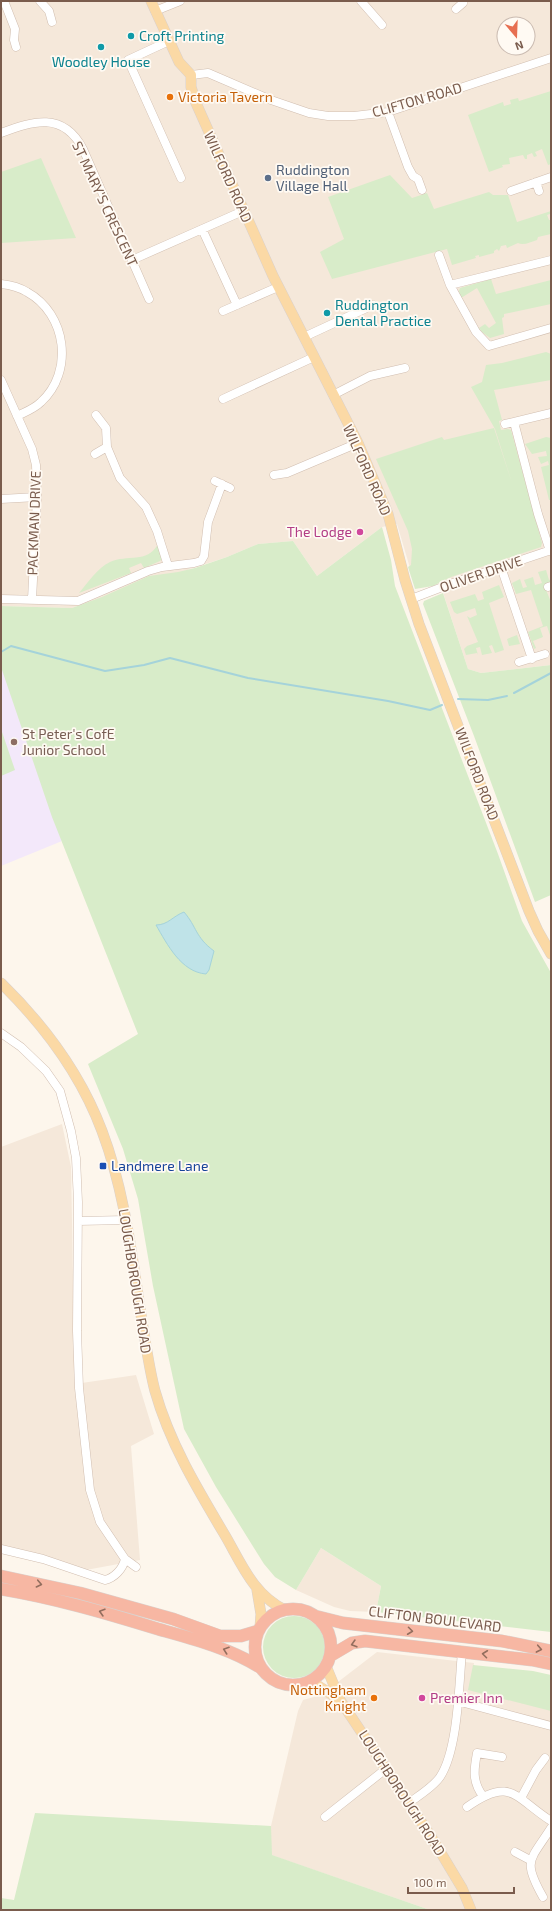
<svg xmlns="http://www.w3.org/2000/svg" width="552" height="1911" viewBox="0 0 552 1911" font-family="'Exo 2',sans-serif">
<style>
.residential{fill:#f5e8da;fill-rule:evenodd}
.education{fill:#f3e8fa}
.green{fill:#d8ecc9}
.water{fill:#bfe3e8;stroke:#a5d3da}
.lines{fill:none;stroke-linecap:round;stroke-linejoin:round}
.stream{stroke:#a5d3da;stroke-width:2}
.minor-casing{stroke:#d1beb0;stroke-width:9}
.major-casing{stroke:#dad1cd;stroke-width:11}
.highway-casing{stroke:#dad1cd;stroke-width:13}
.minor{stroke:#fff;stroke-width:8}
.major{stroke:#fbd9a5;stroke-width:10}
.highway{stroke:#f7b7a3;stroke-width:12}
.oneway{stroke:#936e5e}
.culture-dot{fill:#0f9aa8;stroke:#fffaf3;stroke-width:1.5}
.food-dot{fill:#e8710a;stroke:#fffaf3;stroke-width:1.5}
.service-dot{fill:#5c6f8a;stroke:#fffaf3;stroke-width:1.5}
.hotel-dot{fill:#d1479c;stroke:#fffaf3;stroke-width:1.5}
.education-dot{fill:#8d6e63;stroke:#fffaf3;stroke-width:1.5}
.transit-dot{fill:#1a4fb4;stroke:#fffaf3;stroke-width:1.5}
.labels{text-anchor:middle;stroke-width:3.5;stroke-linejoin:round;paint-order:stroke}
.culture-label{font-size:14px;fill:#0d838f;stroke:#fffaf3;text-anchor:start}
.food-label{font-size:14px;fill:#c56008;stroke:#fffaf3;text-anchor:start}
.street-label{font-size:14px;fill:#7a5c4d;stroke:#fffaf3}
.service-label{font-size:14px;fill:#4e5e75;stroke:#fffaf3;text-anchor:start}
.hotel-label{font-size:14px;fill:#b23c85;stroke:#fffaf3;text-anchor:end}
.education-label{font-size:14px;fill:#785e54;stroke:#fffaf3;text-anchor:start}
.transit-label{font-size:14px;fill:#164399;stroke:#fffaf3;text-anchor:start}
</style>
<rect width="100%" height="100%" fill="#fdf6ec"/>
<!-- residential -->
<path class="residential" d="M1,1H551V665L481,673L468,669L433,562L410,568L397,524L382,527L317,576L293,541L258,544L227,557L72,608L1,606ZM504,24H528V48H504Z
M62,1124L71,1167L75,1384L136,1375L154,1434L131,1446L140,1560L86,1570L1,1546V1147Z
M321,1548L381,1586L376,1612L350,1611L334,1607L296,1590Z
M377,1652L474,1663L471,1690L551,1710V1910H430L271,1855V1826L298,1711L303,1700L321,1695Z"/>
<!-- education -->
<path class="education" d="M1,665L62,841L1,866Z"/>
<!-- green -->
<path class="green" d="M551,91V164L548,165L542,149L535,152L537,156L534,157L532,153L527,155V159H525L523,155L509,158L510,164L502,165L503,167L489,172L468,115L503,102L504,106L511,104L510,100L518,98L519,101Z
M41,158L76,238L1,243V172Z
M390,175L412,198L427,193L434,209L489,192L493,195H508L517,222L551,211V216L550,214L547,215L549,220H551V234L538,237L537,240C531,242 523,246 518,243L507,248L506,245L501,246L499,251L497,249L494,251V253L479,257V255L475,256L476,258L452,265L447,249L332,279L320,252L344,239L328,197Z
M491,279L496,294L551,280V304L504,314V317L502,318L504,334L490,338L482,332L479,328L485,324L489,328L496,323L477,288L461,298L459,291L460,288Z
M546,352L551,354V380L494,390L502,420L499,421L501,430L508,429L511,430L542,543L541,547L451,577L433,586L415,589L408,567L411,565L412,549L408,531L376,459L442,437L444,440L494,428L512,483L495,429L471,387L482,382L486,365L502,363Z
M546,437L551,438V500H549L541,467L549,465L548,461L541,464L538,457L547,456L546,451L532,454L525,444Z
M382,527L391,560L395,586L498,854L522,921L551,973V1632L376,1612L381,1586L321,1548L296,1590L275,1577L264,1564L216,1487L184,1429L153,1286L138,1199L123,1149L88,1064L138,1034L52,817L1,667V606L72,608L102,597L149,576L178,572L195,568L227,557L258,544L293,541L317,576Z
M158,544L162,559L160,561L144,568L141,563L129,568L131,573L79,593C87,584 98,567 110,562C127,554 147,564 158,544Z
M546,570L549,580L551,579V582L544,585L551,602V638L547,626L540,628L543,637L533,641L536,648L534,649L528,632L543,626L531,590L516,594L512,583L520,579L523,588L527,587L524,580L533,577L535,585L542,583L538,572Z
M499,585L504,597L489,603L504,650L495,653L492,645L489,646L492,653L482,655L480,647L476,648L478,655L477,653L466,655L464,649L467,646L478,642L467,616L470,618L477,615L475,608L457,614L454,612L450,602L475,594L478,601L484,599L482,592Z
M443,593L468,669L481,673L551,665V895L535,902L474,736L423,604L424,601Z
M517,635L520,644L509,646L507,639Z
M1,729L15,770L1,776Z
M263 1647a31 31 0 1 1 62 0a31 31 0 1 1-62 0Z
M473,1665L533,1671L551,1675V1711L468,1690Z
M35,1813L271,1826L272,1855L430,1910H1V1898L14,1900Z"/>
<!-- water -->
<path class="water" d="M184,912C197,927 195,937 214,951L209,970L206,974C181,972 167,944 156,925C168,925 173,916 184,912Z"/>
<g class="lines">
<!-- stream -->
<path class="stream" d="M1,652L11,646L105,671L144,665L170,658L248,678L388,701L430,710L442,705
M514,693L551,673
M458,699L488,700L507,696"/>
<!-- minor casing -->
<g class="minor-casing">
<path id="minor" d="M4,1L15,29L14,40L16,47
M40,1L49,11L52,22
M361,1L382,25
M456,9L463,3
M155,11L180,1
M169,41L128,60L181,178
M191,75L208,73L271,100L309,113L328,116H354L388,112L551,58
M388,112L408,167L413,176L418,179L422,190
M1,133C33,121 63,111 83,149L149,299
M536,182L539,191
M511,191L551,177
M202,229L237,305
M439,255L450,285L476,332L489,346L551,328
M132,260L243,211
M1,284C10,285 19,287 27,292C67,314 74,372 41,402C34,409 25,412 17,416
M450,285L551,260
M223,311L278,287
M304,337L373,305
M1,380L32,449L36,465L37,497L32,600
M333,395L370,376L405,368
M223,399L314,357
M96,415L106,428L107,447L120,478L146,507L157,531L168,566
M514,422L538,514L550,551
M505,424L551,413
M95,454L107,447
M274,475L287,473L358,443
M215,481L230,488
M1,499L37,497
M501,567L532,659
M548,587L551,586
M1,599L78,601L148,571L162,567L194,563L201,561L204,556L208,522L222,484
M411,599L453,583L551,550
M519,662L545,654
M1,1033L21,1047L46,1071L60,1091L71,1131L76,1158L78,1202L77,1331L79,1388L90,1490L100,1522L125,1559
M78,1221L126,1220
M1,1549L43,1559L105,1580C114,1578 123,1569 125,1559L136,1567
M457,1701L551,1726
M483,1796C472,1782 474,1769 477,1753L502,1757
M521,1798L536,1770L545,1758
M410,1802C420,1795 433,1787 440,1777C458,1750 459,1685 462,1651
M467,1807C511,1776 514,1797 551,1821
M325,1817L387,1768
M515,1852L530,1860
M543,1897C522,1860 530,1861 551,1828"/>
</g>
<!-- major casing -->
<g class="major-casing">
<path id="major" d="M151,1L179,62L191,75V87L196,103L273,276L358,443L372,476L388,514L405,580L419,624L529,911L538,931L551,954
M1,983C44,1025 81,1075 102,1131C125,1192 132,1257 142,1321C146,1345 149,1368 155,1391C170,1444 198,1490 226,1537C242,1565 254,1595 285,1610
M257,1590L261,1614L260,1628
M326,1666L340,1700L432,1838L462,1888L471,1910
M308,1682L317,1685L340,1700"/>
</g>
<!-- highway casing -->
<g class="highway-casing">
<path id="highway" d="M1,1576L80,1593L173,1619L220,1636H241L258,1631
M1,1589C55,1598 106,1613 158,1629C193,1639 230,1648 261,1668
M255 1647a38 38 0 1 1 76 0a38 38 0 1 1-76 0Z
M315,1616L343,1623L502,1641L551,1651
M330,1656L352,1643L365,1641L532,1660L551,1664"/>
</g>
<!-- minor -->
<use href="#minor" class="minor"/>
<!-- major -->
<use href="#major" class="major"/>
<!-- highway -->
<use href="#highway" class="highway"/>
</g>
<!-- one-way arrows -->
<defs><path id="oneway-chevron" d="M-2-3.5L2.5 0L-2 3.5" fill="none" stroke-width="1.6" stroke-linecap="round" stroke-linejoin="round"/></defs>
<g class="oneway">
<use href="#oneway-chevron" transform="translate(39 1584) rotate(12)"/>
<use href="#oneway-chevron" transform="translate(102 1612) rotate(-164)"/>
<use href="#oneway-chevron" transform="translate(410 1631) rotate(7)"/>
<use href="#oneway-chevron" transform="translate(354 1644) rotate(164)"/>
<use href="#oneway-chevron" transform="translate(539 1649) rotate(11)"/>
<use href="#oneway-chevron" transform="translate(226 1650) rotate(-161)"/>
<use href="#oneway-chevron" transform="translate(485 1654) rotate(-173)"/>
</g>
<!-- markers -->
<g class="culture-dot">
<circle cx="131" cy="36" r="4"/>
<circle cx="101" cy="47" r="4"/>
<circle cx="327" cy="313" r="4"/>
</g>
<g class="food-dot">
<circle cx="170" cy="97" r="4"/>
<circle cx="374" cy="1698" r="4"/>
</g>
<circle class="service-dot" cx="268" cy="178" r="4"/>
<g class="hotel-dot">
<circle cx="360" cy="532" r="4"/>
<circle cx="422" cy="1698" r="4"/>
</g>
<circle class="education-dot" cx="14" cy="742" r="4"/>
<rect class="transit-dot" x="99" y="1162" width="8" height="8" rx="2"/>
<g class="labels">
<!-- culture labels -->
<g class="culture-label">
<text x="139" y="41">Croft Printing</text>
<text x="101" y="67" text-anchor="middle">Woodley House</text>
<text x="335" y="310">Ruddington<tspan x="335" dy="16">Dental Practice</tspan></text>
</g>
<!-- food labels -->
<g class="food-label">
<text x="178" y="102">Victoria Tavern</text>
<text x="366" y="1695" text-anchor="end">Nottingham<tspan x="366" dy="16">Knight</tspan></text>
</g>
<!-- street labels -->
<g class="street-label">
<text transform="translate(417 100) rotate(-16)" y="5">CLIFTON ROAD</text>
<text transform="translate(228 177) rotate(66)" y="5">WILFORD ROAD</text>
<text transform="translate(105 204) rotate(65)" y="5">ST MARY'S CRESCENT</text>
<text transform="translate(367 470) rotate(66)" y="5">WILFORD ROAD</text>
<text transform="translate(34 523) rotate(-88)" y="5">PACKMAN DRIVE</text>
<text transform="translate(481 574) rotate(-19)" y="5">OLIVER DRIVE</text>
<text transform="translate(477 774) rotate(69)" y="5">WILFORD ROAD</text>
<text transform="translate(135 1281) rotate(81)" y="5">LOUGHBOROUGH ROAD</text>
<text transform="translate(435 1619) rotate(7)" y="5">CLIFTON BOULEVARD</text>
<text transform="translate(402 1793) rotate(57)" y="5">LOUGHBOROUGH ROAD</text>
</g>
<!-- service labels -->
<g class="service-label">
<text x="276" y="175">Ruddington<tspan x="276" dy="16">Village Hall</tspan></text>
</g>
<!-- hotel labels -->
<g class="hotel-label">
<text x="352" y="537">The Lodge</text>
<text x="430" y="1703" text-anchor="start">Premier Inn</text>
</g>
<!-- education labels -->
<g class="education-label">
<text x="22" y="739">St Peter's CofE<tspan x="22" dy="16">Junior School</tspan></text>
</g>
<!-- transit labels -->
<g class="transit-label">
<text x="111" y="1171">Landmere Lane</text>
</g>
</g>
<!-- border -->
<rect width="552" height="1911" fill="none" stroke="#7a5c4d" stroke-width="4"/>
<!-- north arrow -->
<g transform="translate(516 36) rotate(161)"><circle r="19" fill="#fffaf3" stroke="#cabbb1"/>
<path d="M0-3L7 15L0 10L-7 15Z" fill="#e76f51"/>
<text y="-6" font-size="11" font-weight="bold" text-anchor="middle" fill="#7a5c4d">N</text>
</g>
<!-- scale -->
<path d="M408 1887v6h106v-6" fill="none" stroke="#7a5c4d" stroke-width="2"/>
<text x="414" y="1887" font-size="12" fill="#7a5c4d" stroke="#fffaf3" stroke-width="3" paint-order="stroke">100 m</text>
</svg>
